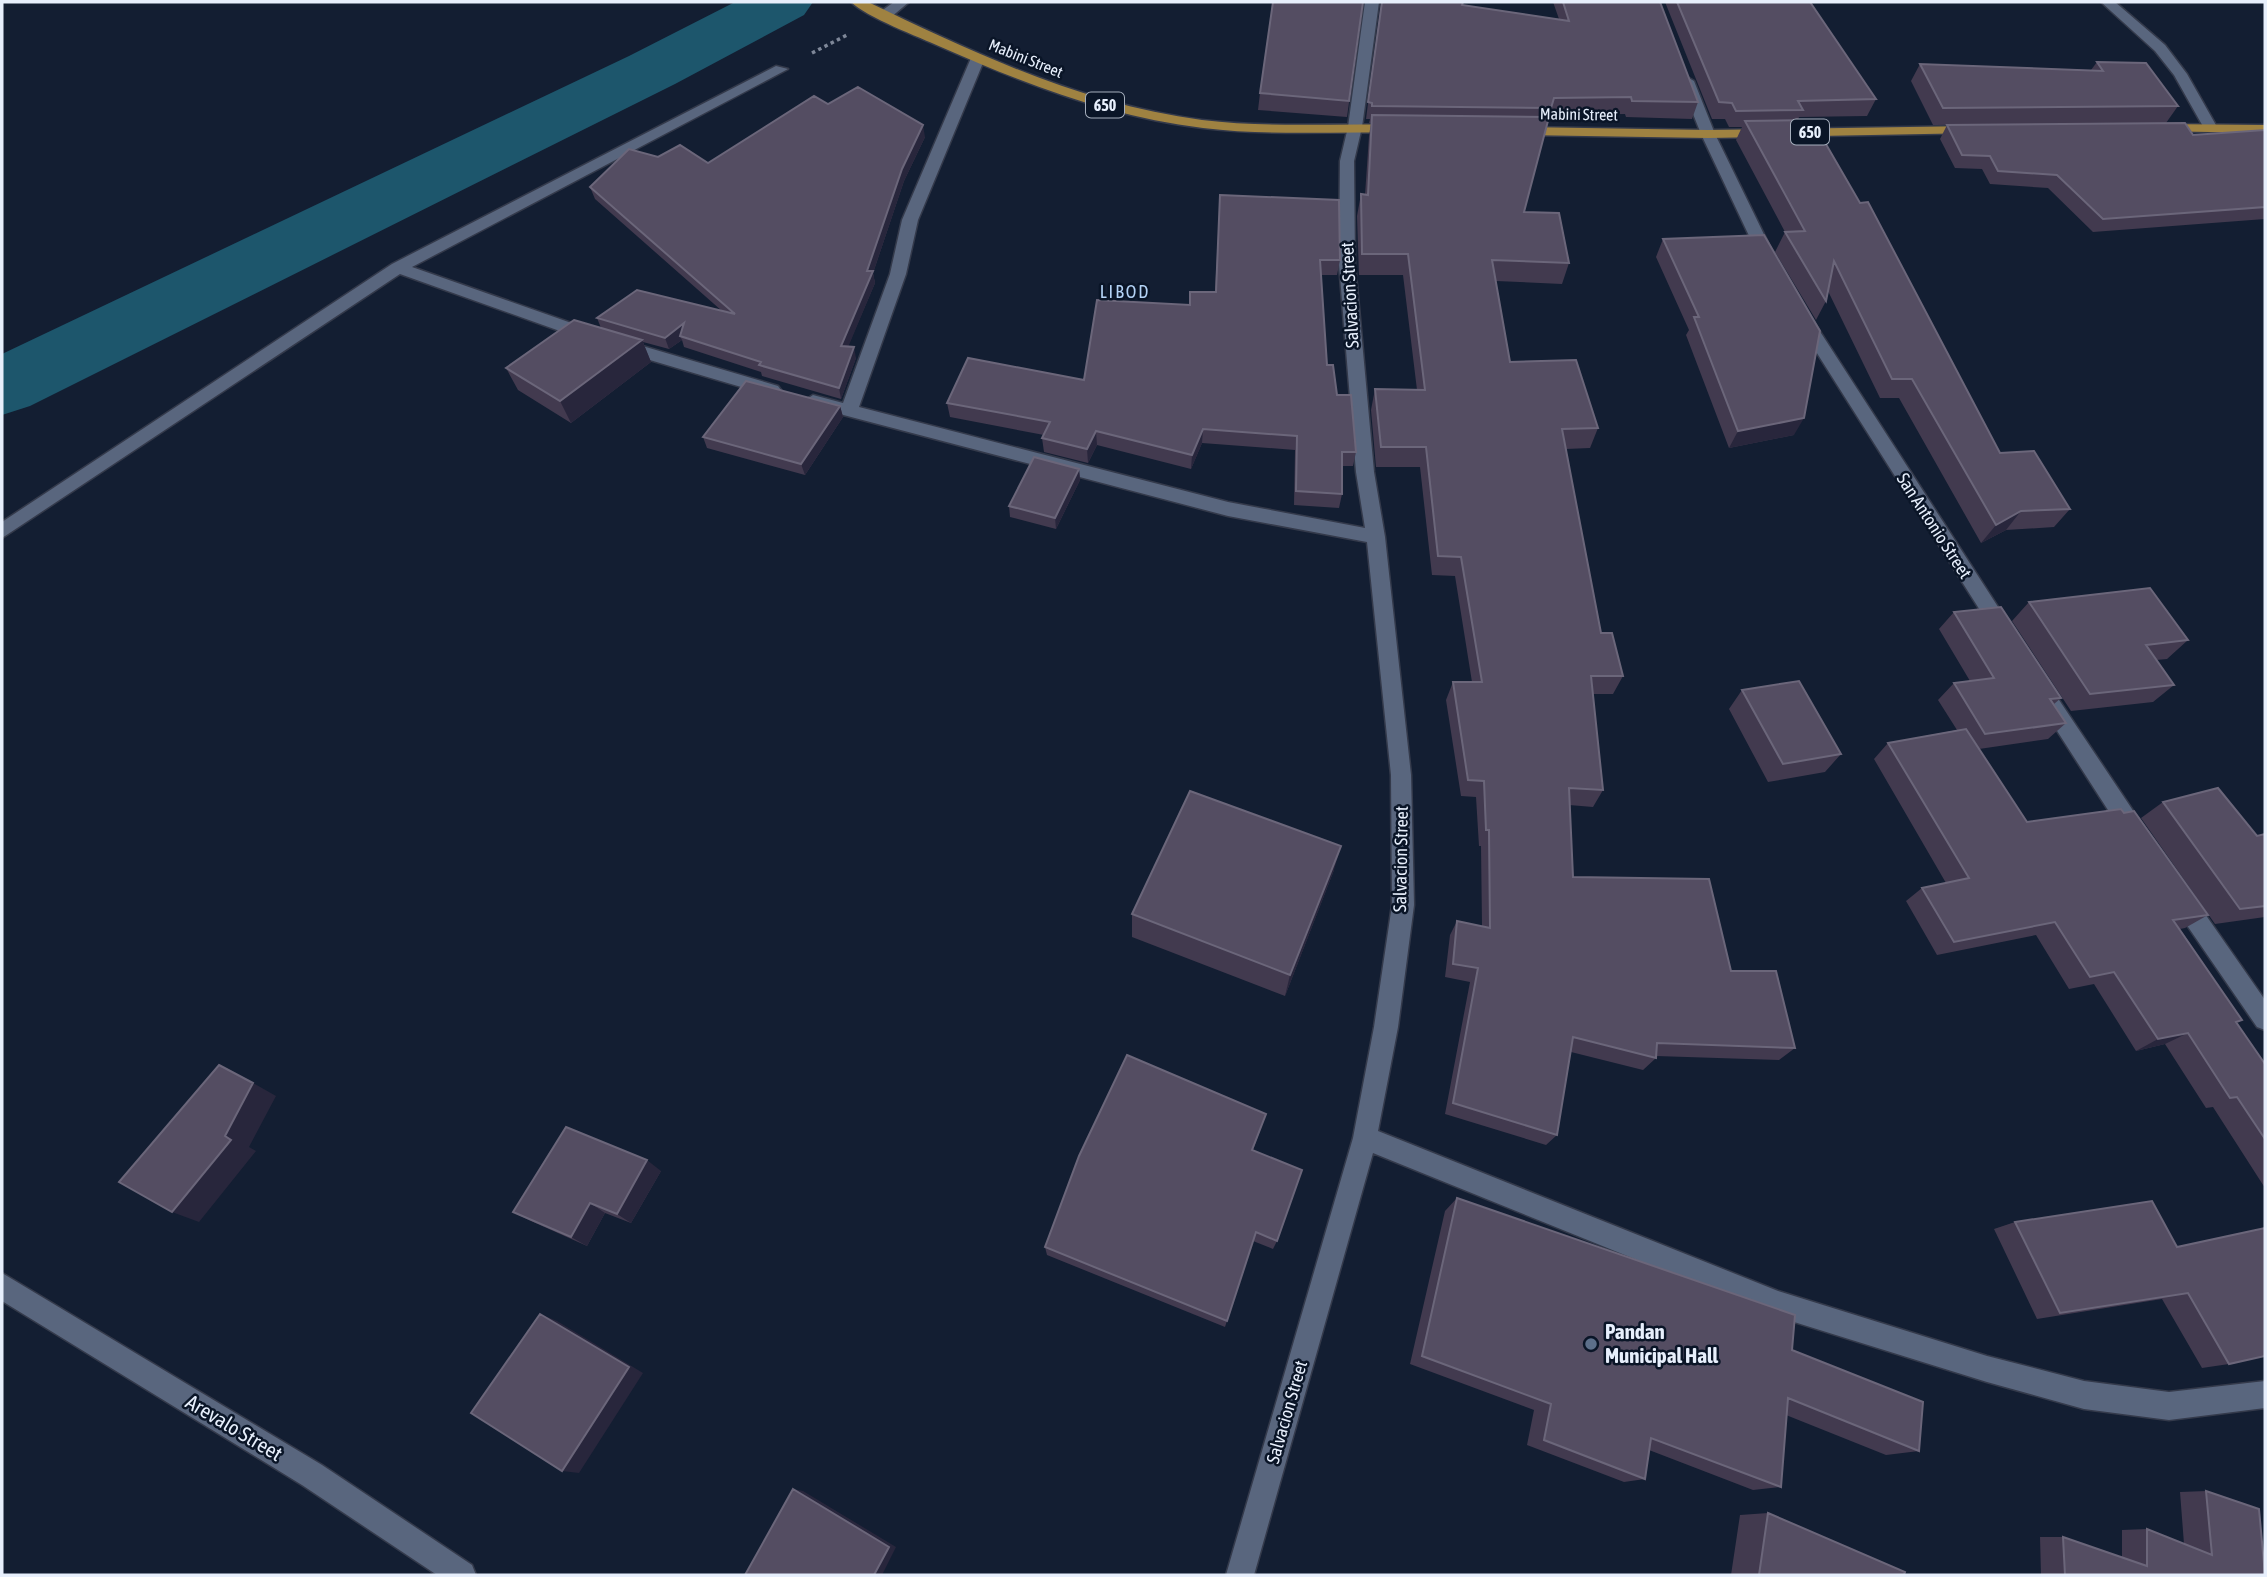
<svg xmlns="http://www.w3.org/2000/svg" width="2267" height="1577" viewBox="0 0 2267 1577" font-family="'Asap Condensed',sans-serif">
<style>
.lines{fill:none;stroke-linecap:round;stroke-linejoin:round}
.river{fill:#1d566c;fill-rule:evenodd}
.minor-casing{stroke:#343a4b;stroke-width:3}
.primary-casing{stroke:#343a4b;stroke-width:3}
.path{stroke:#7e8798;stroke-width:3.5;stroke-dasharray:3.5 3.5;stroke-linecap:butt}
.minor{fill:#59667e;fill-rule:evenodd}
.primary{fill:#9f8241;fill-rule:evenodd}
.wall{fill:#423a4f}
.shaded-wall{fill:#28263c}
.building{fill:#544d62;stroke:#6b667a;stroke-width:2}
.service-dot{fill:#5c6f8a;stroke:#0a1527;stroke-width:2.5}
.labels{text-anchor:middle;stroke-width:5;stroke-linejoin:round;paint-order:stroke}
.far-street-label{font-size:16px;fill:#e7effc;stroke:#0a1527}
.shield{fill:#0a1527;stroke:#a5aebc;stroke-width:2}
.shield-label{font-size:16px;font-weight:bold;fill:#e7effc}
.far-quarter-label{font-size:18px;letter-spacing:2px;fill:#b4d3f6;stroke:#0a1527}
.street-label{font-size:18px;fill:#e7effc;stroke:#0a1527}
.near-poi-label{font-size:21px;font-weight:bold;fill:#e7effc;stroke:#0a1527;text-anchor:start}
.near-street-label{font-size:21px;fill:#e7effc;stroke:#0a1527}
</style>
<rect width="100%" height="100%" fill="#131e32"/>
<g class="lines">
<!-- river -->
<path class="river" d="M735,2H813L804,15L675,84L30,406L2,415V354L629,56Z"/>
<!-- minor casing -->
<g class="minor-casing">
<path id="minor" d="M894,2H909L890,18H880V12Z
M1365,2H1379L1362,127L1354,161L1355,264L1374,472L1385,537L1411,775L1414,905L1398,1027L1378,1131L1778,1291L1987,1356L2084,1381L2169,1392L2265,1381V1408L2169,1420L2084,1409L1987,1382L1778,1317L1373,1153L1254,1575H1226L1353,1138L1374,1027L1392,905L1391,775L1367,542L1228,516L813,407L804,401L813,395L843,403L890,274L902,220L971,58L978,54L985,58L918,220L906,274L859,407L1228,502L1365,528L1356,472L1339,264L1340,161L1348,127Z
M2101,2H2115L2165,45L2187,74L2217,127L2215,130H2205L2174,75L2155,51Z
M776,66L788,69L412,267L597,332V340H585L400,274L2,538V522L392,264Z
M1687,77L1694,81L1715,134L1776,259L1774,263L1768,264L1760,259L1701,134L1680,81Z
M1804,315L1810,316L2011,627L2014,632L2011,637H1997L1796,320Z
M622,340L778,386L781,390L772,396L616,350V342Z
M2050,695L2057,697L2142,824L2145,831L2142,838L2134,840L2126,838L2043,709L2040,703L2043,697Z
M2181,888L2189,891L2265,1000V1030L2257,1027L2173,905L2170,898L2173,891Z
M2,1273L322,1465L472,1565L476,1575H437L302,1485L2,1301Z"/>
</g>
<!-- primary casing -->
<g class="primary-casing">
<path id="primary" d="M851,2H868C974,53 1084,105 1202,120C1267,128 1334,123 1399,125L1406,129L1399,133C1334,131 1268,136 1203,128C1111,117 1025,84 941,47C919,37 866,17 851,2Z
M2159,124L2265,125V133L2154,131V125Z
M1973,126L1980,130L1978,133L1708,138L1518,135L1511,131L1518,127L1708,130Z"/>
</g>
<!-- path -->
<path class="path" d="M812,53L847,35"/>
<!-- minor -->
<use href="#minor" class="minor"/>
<!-- primary -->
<use href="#primary" class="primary"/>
</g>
<!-- wall -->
<path class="wall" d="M1363,2L1347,117L1258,110L1260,93Z
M1381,2H1463L1462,5L1559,19L1553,2H1660L1698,102L1692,119L1626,117L1625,114L1550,115L1524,212L1569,263L1562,284L1496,281L1510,362L1598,428L1590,448L1566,449L1601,633L1623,676L1613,694H1593L1603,790L1593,807L1569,805L1573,877L1731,971L1795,1048L1779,1060L1656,1056V1058L1643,1070L1571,1052L1557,1135L1546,1145L1445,1114L1470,982L1445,977L1450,935L1457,921L1482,926L1481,846H1479L1476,797L1461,796L1446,700L1453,682H1472L1455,576L1432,575L1420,467H1376L1371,410L1375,389L1417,390L1403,275H1359L1357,216L1361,194L1365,195L1369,136L1371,123H1369L1370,119H1366Z
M1665,2H1810L1876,99L1867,116L1799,117L1798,120L2000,453L2070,509L2054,527L2006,530L1981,543L1899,398H1880L1828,291L1826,301L1816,320L1775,252L1785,232L1736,140L1742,127H1729L1725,119H1712Z
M2097,62L2178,106L2166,123L1933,125L1911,81L1920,64L2091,70Z
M828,104L925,137L904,181L873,273L875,283L848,346L856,358L841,399L762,376L761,372L684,347L682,340L669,349L643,342L651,362L571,423L518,390L506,368L601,328L597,318L722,311L595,199L590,187L658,157L708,163Z
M1947,125L2193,135L2265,130V219L2093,232L2048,188L1990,184L1982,169L1955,168L1940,139Z
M1220,195L1340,260L1337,275H1321L1327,365L1356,452L1353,466H1342V494L1339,508L1294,505L1295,450L1202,443L1191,469L1097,445L1088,463L1044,452L1042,438L1044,435L950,417L947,403L1084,380L1189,305L1190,292H1215Z
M1663,239L1794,435L1729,448L1686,335L1689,330L1656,257Z
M840,406L843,417L805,475L707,448L703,437Z
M1079,469L1080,480L1056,529L1010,517L1009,506Z
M2029,602L2188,640L2167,659L2156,660L2174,685L2153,702L2071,711L2012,621Z
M1954,612L2061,698L2054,704L2066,723L2048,739L1979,749L2027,822L2208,915L2185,928L2180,929L2242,1020L2237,1023L2265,1064V1188L2213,1107L2206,1108L2165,1044L2136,1051L2094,984L2069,989L2036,935L1937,955L1906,901L1922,888L1946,883L1874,759L1888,743L1957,730L1938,700L1954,683L1970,681L1939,629Z
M1742,690L1841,754L1825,772L1768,782L1729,709Z
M2163,802L2257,836L2265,834V917L2215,924L2141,818Z
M1334,870L1285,996L1132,937V914Z
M1266,1114L1253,1150L1277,1241L1273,1249L1253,1241L1225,1327L1047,1255L1045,1247Z
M661,1171L631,1223L605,1213L587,1246L531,1221L513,1212Z
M1457,1198L1792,1350L1919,1451L1886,1455L1786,1415L1781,1487L1753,1490L1649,1450L1645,1479L1624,1482L1527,1445L1534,1410L1410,1364L1445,1211Z
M2015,1222L2177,1247L2229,1364L2202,1368L2162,1299L2037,1319L1994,1229Z
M2206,1491L2265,1575H2041L2040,1537H2063L2122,1557V1530L2147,1529L2184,1544L2180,1492Z
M1768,1513L1904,1575H1731L1740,1515Z"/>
<!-- shaded-wall -->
<path class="shaded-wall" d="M923,125L925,137L904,181L873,273L875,283L844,357L841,346L902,169Z
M684,323L680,336L682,340L669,349L665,338Z
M642,340L651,362L571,423L560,401Z
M854,347L856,358L841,399L839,388Z
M840,406L843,417L805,475L801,464Z
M1804,418L1794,435L1729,448L1738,431Z
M1203,429L1202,443L1191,469L1192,455Z
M1096,431L1097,445L1088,463L1087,449Z
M1079,469L1080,480L1056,529L1055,518Z
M2021,511L2006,530L1981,543L1996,525Z
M1341,846L1334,870L1285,996L1290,975Z
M2188,1033L2165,1044L2136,1051L2158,1039Z
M253,1083L276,1096L249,1147L256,1151L199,1222L172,1212L225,1136Z
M647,1160L661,1171L631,1223L617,1214Z
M590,1203L605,1213L587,1246L571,1237Z
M540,1314L557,1321L643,1373L579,1473L562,1471Z
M793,1489L803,1491L896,1547L882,1575H874Z"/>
<!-- building -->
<path class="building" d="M1273,2H1363L1349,101L1260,93Z
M1382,2H1463L1462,5L1569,21L1563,2H1660L1698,102L1632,101L1631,97L1554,98L1551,108L1372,106V103L1368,102Z
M1677,2H1810L1876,99L1798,101L1803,110L1736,111L1732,103L1719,102Z
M2097,62L2146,63L2178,106L1943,108L1920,64L2103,71Z
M858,87L923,125L902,169L867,271H873L841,346L854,347L839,388L759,365L761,362L680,336L684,323L665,338L597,318L637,290L735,314L590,187L629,149L658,157L680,145L708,163L814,96L828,104Z
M1372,115L1549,117L1524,212L1559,213L1569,263L1492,260L1510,362L1576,360L1598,428L1562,429L1601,633H1612L1623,676H1591L1603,790L1569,788L1573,877L1709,879L1731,971H1776L1795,1048L1657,1043L1656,1058L1573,1037L1557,1135L1453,1103L1478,968L1453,964L1457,921L1490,928L1489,830H1486L1484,781L1468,780L1453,682H1482L1461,557L1438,556L1426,447H1381L1375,389L1425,390L1408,254H1362L1361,194L1368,195Z
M1812,120L1860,203L1868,202L2000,453L2034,451L2070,509L2021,511L1996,525L1912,379H1892L1834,261L1826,301L1785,232L1805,231L1745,121Z
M2185,123L2193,135L2265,130V207L2103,219L2057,175L1998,171L1990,156L1962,155L1947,125Z
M1220,195L1339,200L1340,260H1320L1327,365H1333L1337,395H1351L1356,452H1342V494L1296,491L1297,436L1203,429L1192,455L1096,431L1087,449L1042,438L1050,422L947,403L968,358L1084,380L1097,300L1190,305V292H1216Z
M1764,235L1820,331L1804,418L1738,431L1694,317H1699L1663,239Z
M574,320L642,340L560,401L506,368Z
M746,381L840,406L801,464L703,437Z
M1034,457L1079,469L1055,518L1009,506Z
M2150,588L2188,640L2146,645L2174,685L2090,694L2029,602Z
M2001,607L2061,698L2050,699L2066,723L1985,734L1954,683L1994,678L1954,612Z
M1799,681L1841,754L1783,764L1742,690Z
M1966,729L2027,822L2121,809L2124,813L2134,811L2208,915L2173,920L2242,1020L2236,1022L2265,1064V1139L2237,1097L2230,1098L2188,1033L2158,1039L2114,972L2090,977L2055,922L1954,942L1922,888L1969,878L1888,743Z
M2218,788L2257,836L2265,834V906L2240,909L2163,802Z
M1190,791L1341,846L1290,975L1132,914Z
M1127,1055L1266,1114L1252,1150L1302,1170L1277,1241L1256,1232L1227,1321L1045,1247L1079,1156Z
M219,1065L253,1083L225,1136L231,1140L172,1212L119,1182Z
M566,1127L647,1160L617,1214L590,1203L571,1237L513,1212Z
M1457,1198L1795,1315L1792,1350L1923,1402L1919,1451L1788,1398L1781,1487L1651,1438L1645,1479L1544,1440L1551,1404L1422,1356Z
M2152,1201L2177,1247L2265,1228V1356L2229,1364L2188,1293L2060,1313L2015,1222Z
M540,1314L629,1367L562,1471L471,1413Z
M793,1489L889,1547L874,1575H745Z
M2206,1491L2259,1509L2265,1575H2065L2063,1537L2147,1566V1529L2212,1555Z
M1768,1513L1905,1572L1904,1575H1759Z"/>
<!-- markers -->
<circle class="service-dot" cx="1591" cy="1344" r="7"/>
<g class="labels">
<!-- far-street labels -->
<g class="far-street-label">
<text transform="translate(1026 58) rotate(22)" y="6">Mabini Street</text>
<text transform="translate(1579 114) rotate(1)" y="6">Mabini Street</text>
</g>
<!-- shield labels -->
<g class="shield">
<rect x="1086" y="92.5" width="38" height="25" rx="5"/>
<rect x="1791" y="119.5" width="38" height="25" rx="5"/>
</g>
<g class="shield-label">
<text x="1105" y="111">650</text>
<text x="1810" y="138">650</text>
</g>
<!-- far-quarter labels -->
<g class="far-quarter-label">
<text x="1125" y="298">LIBOD</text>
</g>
<!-- street labels -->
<g class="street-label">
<text transform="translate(1350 295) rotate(-93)" y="6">Salvacion Street</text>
<text transform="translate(1934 526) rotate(57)" y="6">San Antonio Street</text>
<text transform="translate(1401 859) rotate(-89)" y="6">Salvacion Street</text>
<text transform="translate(1287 1412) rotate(-74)" y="6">Salvacion Street</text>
</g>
<!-- near-poi labels -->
<g class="near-poi-label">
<text x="1605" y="1339">Pandan<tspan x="1605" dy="24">Municipal Hall</tspan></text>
</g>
<!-- near-street labels -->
<g class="near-street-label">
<text transform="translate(234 1428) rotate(31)" y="7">Arevalo Street</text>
</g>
</g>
<!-- border -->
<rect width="2267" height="1577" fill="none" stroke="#e7effc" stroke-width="7"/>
</svg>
